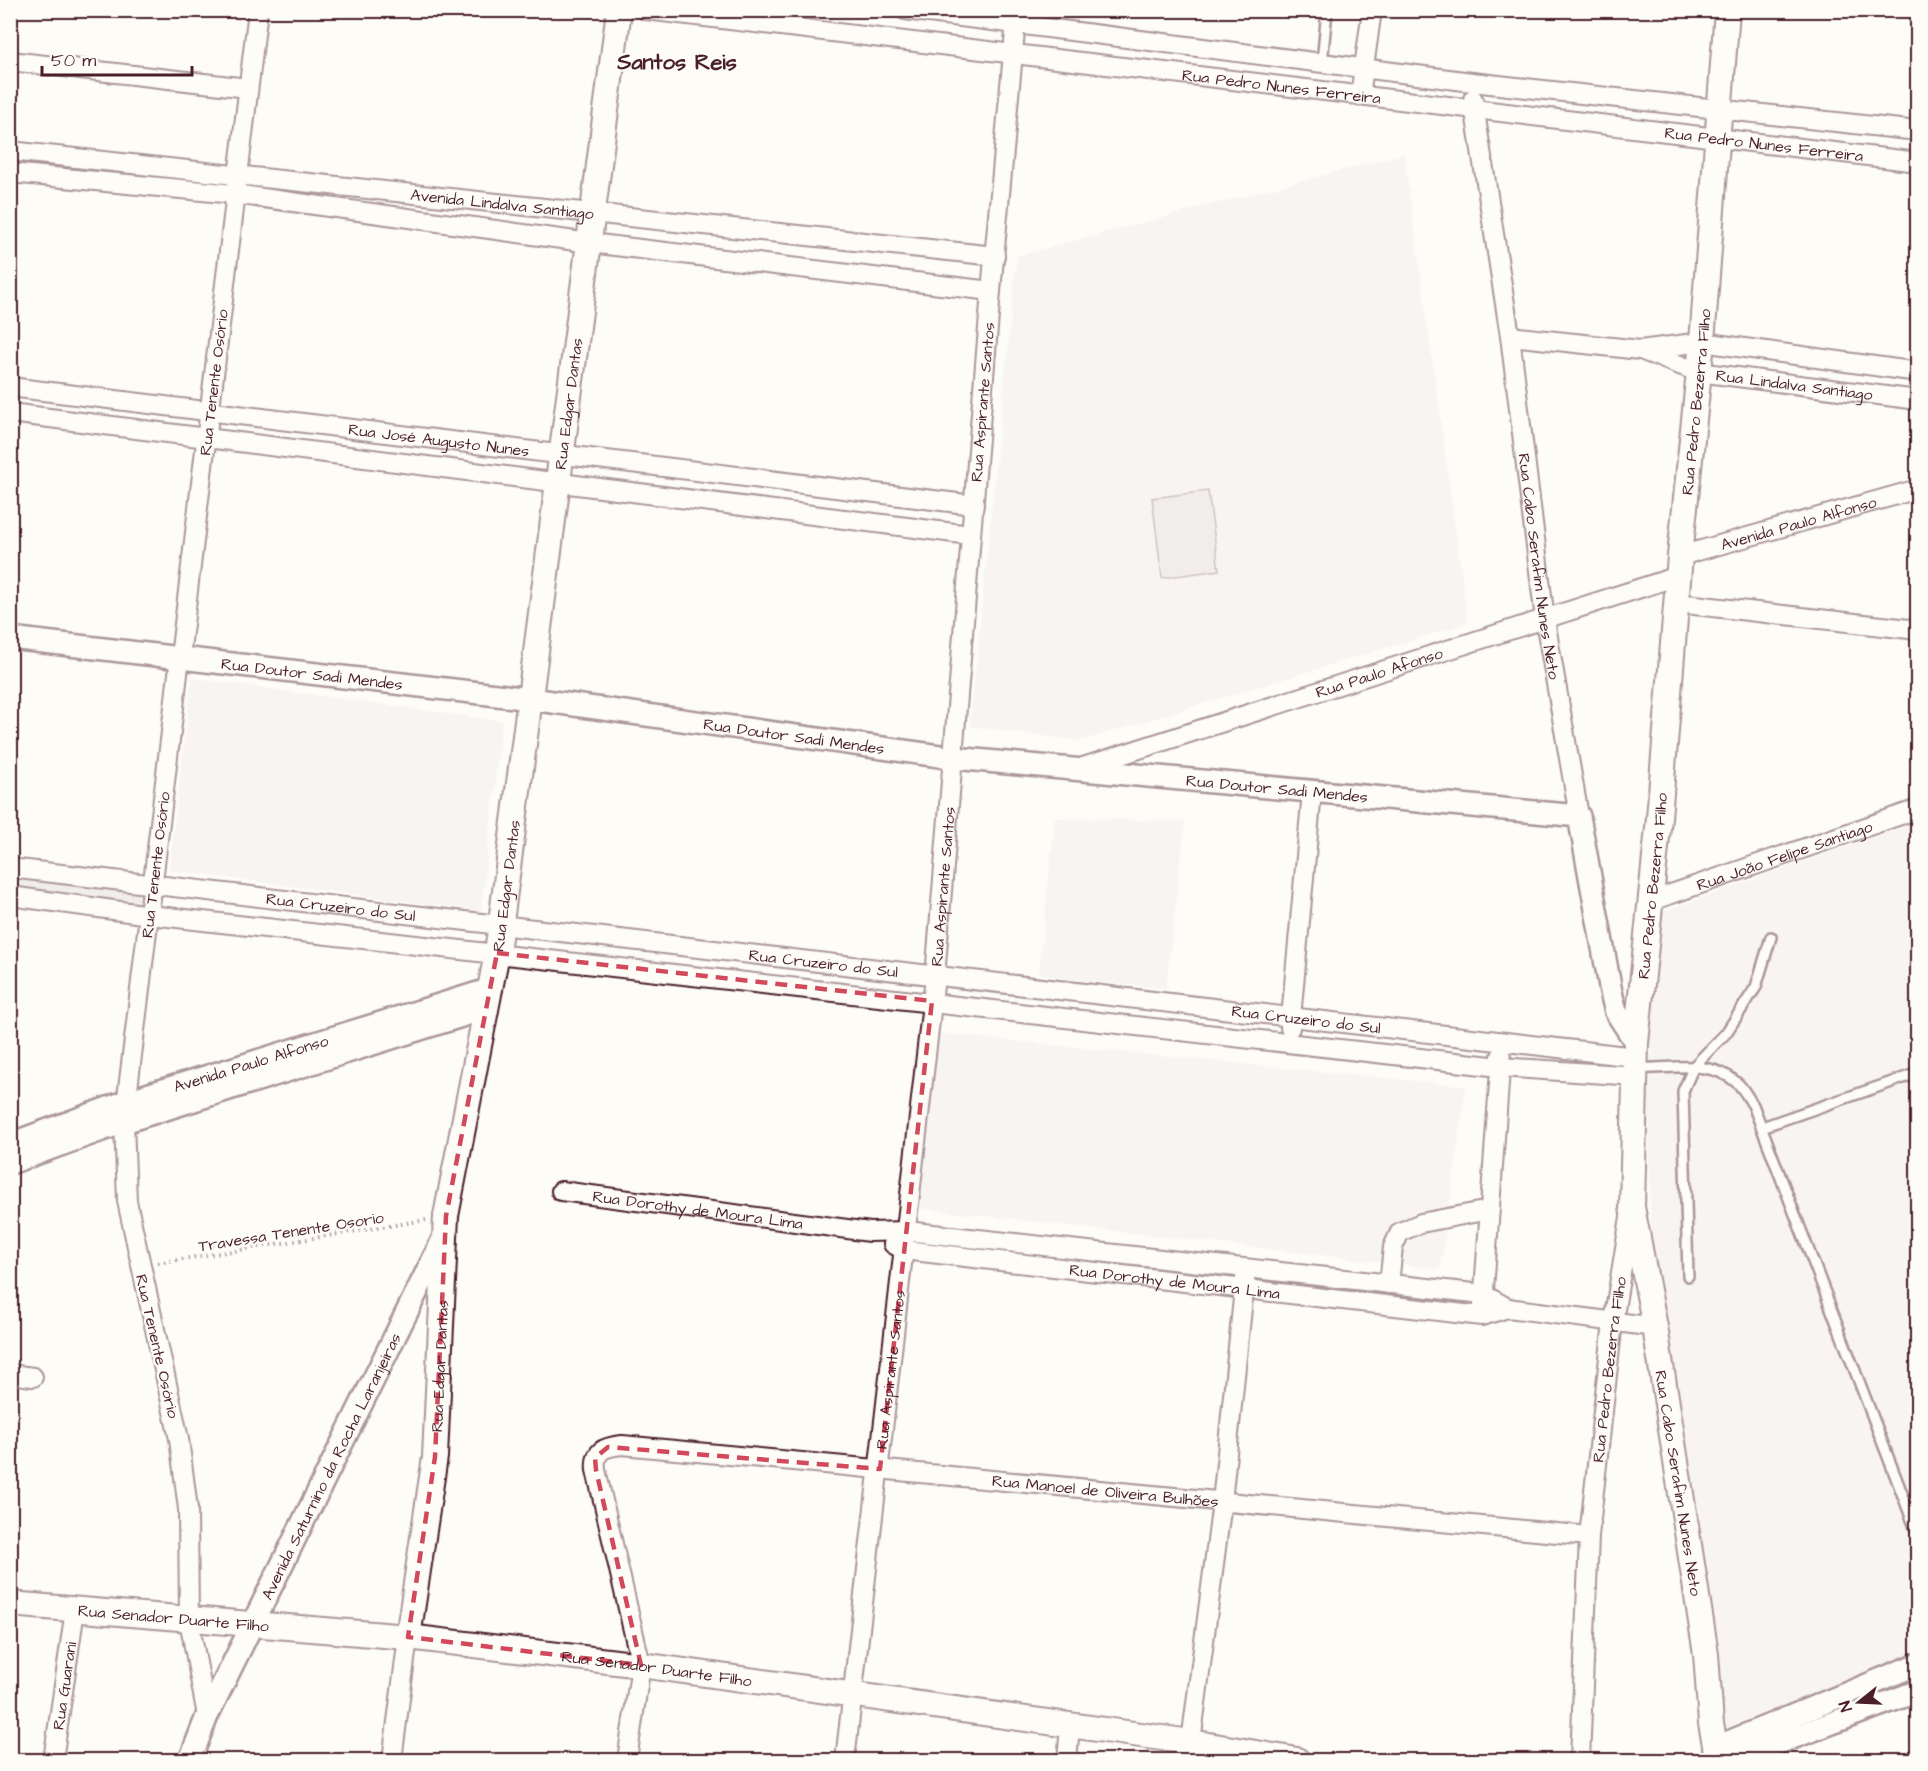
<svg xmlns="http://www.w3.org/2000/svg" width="1928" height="1771" viewBox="0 0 1928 1771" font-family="'Architects Daughter',sans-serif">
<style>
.built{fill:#f0ece8}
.green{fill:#e3dcda;stroke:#967e82;stroke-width:1.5}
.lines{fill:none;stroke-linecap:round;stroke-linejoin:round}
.service-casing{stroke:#4a1f2b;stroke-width:14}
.minor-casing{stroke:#4a1f2b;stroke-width:22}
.tertiary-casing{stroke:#4a1f2b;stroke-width:26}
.secondary-casing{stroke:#4a1f2b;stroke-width:28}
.path{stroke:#4a1f2b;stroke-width:4;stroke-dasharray:1.5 4.5;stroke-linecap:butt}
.service{stroke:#fdfcf7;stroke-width:9}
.minor{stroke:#fdfcf7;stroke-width:18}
.tertiary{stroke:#fdfcf7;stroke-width:21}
.secondary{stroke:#fdfcf7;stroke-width:24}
.marked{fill:none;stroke:#d1495b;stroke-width:4.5;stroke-dasharray:12 8;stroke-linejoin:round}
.labels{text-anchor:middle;stroke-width:4.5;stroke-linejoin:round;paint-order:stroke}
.street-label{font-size:16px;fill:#4a1f2b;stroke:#fdfcf7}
.district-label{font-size:22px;font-weight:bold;fill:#4a1f2b;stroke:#fdfcf7}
</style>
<rect width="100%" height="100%" fill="#fdfcf7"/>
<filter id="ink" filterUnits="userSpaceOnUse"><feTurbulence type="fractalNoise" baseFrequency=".0167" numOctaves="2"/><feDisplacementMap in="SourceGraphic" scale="12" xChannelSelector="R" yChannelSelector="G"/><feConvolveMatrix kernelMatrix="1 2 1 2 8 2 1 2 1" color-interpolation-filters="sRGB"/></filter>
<g filter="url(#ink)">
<!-- built -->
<path class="built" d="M1404,154L1468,623L1080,741L970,726L1017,256Z
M192,678L502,721L481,911L169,870Z
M1055,818L1185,821L1166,988L1072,980L1039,973Z
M1917,822V1651L1722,1729L1652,1273L1647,1065L1653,1051L1646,1038L1662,912Z
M941,1034L1466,1086L1440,1269L918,1208L925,1088Z"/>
<!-- green -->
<path class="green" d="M1208,491L1219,570L1162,578L1152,498Z
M11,877L141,893V904L11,889Z"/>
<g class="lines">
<!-- service casing -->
<g class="service-casing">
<path id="service" d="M1322,63L1327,10
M1637,1068C1671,1070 1708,1058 1736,1082C1743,1087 1748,1098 1753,1105L1918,1535
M1762,1127L1918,1073
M1688,1276L1683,1091L1694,1066L1726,1033L1756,987L1771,937"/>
</g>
<!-- minor casing -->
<g class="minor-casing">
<g id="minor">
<path id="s1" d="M646,10L1918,162"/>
<path d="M905,10L1472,82L1918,131"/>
<path d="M10,61L248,88"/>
<path d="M1360,96L1372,10"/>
<path id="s2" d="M1473,99L1510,336L1545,620L1579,816"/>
<path id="s3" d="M10,151L995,256"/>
<path d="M10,173L234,194L590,243L991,291"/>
<path d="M1510,336L1640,350L1702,342L1918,372"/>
<path id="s4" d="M1643,351L1698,372L1918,400"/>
<path id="s5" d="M10,387L974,505"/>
<path d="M10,413L970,535"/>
<path id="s6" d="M1680,556L1918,489"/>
<path d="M1677,603L1918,630"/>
<path id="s7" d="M1080,768L1678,576"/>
<path id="s8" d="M10,868L1635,1057"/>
<path d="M10,896L150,915L1500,1067L1636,1076"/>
<path id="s9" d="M1651,901L1918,809"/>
<path d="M1290,1028L1312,792"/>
<path id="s10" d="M561,1191L870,1232L906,1231L1483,1294L1508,1308"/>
<path id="s11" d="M893,1244L904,1250L1482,1316L1508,1308L1655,1327"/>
<path d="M1389,1284L1393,1247L1400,1232L1421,1223L1489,1210"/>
<path d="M1483,1304L1501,1056"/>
<path d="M10,1374L33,1377"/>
<path id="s12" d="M207,1716L189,1620L188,1509L179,1439L127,1201L124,1122L258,10"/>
<path d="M1191,1742L1222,1502L1245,1279"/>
<path id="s13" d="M53,1760L75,1610"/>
<path d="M392,1760L408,1637"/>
<path id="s14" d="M627,1760L641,1665L596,1470C594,1451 603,1447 622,1445L1589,1536"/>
<path id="s15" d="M845,1760L935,977L991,291L1017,10"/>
<path d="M1067,1760L1070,1727"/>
<path id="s16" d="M1580,1760L1589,1536L1613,1322L1630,1217"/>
</g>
</g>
<!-- tertiary casing -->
<g class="tertiary-casing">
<g id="tertiary">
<path id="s17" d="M10,638L531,699L954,758L1579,816L1611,992L1616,1012L1636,1043"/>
<path id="s18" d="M10,1144L127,1101L491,989"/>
<path d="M10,1163L124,1122L487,1008"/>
<path d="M1714,1748L1918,1664"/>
<path id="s19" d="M190,1760L207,1716L443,1239"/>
<path d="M1733,1760L1918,1691"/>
</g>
</g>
<!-- secondary casing -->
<g class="secondary-casing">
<g id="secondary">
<path id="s20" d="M10,1604L408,1637L641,1665L1191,1742L1297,1760"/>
<path id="s21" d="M408,1637L435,1457L446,1216L497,953L619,10"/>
<path id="s22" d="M1718,1760L1711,1724L1706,1654L1655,1327L1632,1207L1636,1043L1659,818L1680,556L1702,342L1727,10"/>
</g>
</g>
<!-- path -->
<path class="path" d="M158,1263L426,1220"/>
<!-- service -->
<use href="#service" class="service"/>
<!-- minor -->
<use href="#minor" class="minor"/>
<!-- tertiary -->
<use href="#tertiary" class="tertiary"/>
<!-- secondary -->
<use href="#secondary" class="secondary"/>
</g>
</g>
<!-- marked area -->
<path d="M0 0H1928V1771H0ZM497,953L932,1001L880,1469L608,1447L595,1458L596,1470L641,1665L408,1637L435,1457L446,1216Z" fill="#fdfcf7" fill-opacity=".55" fill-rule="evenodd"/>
<path class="marked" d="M497,953L932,1001L880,1469L608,1447L595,1458L596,1470L641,1665L408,1637L435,1457L446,1216Z"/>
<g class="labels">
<!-- street labels -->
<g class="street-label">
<text dy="6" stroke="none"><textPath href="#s1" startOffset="640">Rua Pedro Nunes Ferreira</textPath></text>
<text dy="6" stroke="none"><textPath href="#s1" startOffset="1126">Rua Pedro Nunes Ferreira</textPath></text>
<text dy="6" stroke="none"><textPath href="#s3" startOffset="495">Avenida Lindalva Santiago</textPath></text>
<text dy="6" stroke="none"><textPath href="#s12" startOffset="1347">Rua Tenente Osório</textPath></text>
<text dy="6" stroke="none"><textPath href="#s4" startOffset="156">Rua Lindalva Santiago</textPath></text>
<text dy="6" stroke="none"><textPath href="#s15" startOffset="1365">Rua Aspirante Santos</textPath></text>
<text dy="6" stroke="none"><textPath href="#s22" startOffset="1368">Rua Pedro Bezerra Filho</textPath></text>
<text dy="6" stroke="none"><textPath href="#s21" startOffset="1245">Rua Edgar Dantas</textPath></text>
<text dy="6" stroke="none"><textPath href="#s5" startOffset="432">Rua José Augusto Nunes</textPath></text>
<text dy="6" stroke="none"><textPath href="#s6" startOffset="123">Avenida Paulo Alfonso</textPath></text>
<text dy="6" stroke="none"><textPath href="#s2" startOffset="472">Rua Cabo Serafim Nunes Neto</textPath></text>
<text dy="6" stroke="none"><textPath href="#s7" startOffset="314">Rua Paulo Afonso</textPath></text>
<text dy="6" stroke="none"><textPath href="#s17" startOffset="304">Rua Doutor Sadi Mendes</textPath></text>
<text dy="6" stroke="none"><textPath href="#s17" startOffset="790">Rua Doutor Sadi Mendes</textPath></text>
<text dy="6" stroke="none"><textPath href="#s17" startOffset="1276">Rua Doutor Sadi Mendes</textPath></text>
<text dy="6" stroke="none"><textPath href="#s9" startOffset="141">Rua João Felipe Santiago</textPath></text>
<text dy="6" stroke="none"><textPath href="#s12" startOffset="861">Rua Tenente Osório</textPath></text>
<text dy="6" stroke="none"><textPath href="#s21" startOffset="759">Rua Edgar Dantas</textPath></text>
<text dy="6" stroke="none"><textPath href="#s22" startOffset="882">Rua Pedro Bezerra Filho</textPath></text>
<text dy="6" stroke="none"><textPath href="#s15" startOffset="879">Rua Aspirante Santos</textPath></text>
<text dy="6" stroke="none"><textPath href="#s8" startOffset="333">Rua Cruzeiro do Sul</textPath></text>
<text dy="6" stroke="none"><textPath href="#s8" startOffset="819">Rua Cruzeiro do Sul</textPath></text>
<text dy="6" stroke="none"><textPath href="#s8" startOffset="1305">Rua Cruzeiro do Sul</textPath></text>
<text dy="6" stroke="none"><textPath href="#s18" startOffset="254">Avenida Paulo Alfonso</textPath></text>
<text dy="6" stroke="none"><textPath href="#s10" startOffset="138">Rua Dorothy de Moura Lima</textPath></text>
<text transform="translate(291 1231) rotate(-9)" y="6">Travessa Tenente Osorio</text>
<text dy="6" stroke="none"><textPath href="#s11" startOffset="285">Rua Dorothy de Moura Lima</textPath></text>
<text transform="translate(158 1346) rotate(77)" y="6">Rua Tenente Osório</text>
<text dy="6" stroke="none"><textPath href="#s21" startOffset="273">Rua Edgar Dantas</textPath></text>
<text dy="6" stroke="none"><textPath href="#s16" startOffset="392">Rua Pedro Bezerra Filho</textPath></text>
<text dy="6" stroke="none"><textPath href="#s15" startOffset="393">Rua Aspirante Santos</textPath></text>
<text dy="6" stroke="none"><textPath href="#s19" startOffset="326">Avenida Saturnino da Rocha Laranjeiras</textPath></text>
<text transform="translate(1679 1483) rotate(81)" y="6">Rua Cabo Serafim Nunes Neto</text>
<text dy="6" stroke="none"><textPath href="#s14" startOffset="824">Rua Manoel de Oliveira Bulhões</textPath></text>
<text dy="6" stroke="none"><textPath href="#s20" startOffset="164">Rua Senador Duarte Filho</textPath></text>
<text dy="6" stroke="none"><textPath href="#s20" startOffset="650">Rua Senador Duarte Filho</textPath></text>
<text dy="6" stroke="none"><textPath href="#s13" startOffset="75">Rua Guarani</textPath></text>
</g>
<!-- district labels -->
<g class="district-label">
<text x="677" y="69">Santos Reis</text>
</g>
</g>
<!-- margin -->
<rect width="1928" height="1771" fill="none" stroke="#fdfcf7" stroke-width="36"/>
<rect x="18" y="18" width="1892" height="1735" fill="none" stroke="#4a1f2b" stroke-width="2" filter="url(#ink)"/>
<!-- north arrow -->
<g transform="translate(1859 1702) rotate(252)" stroke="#fdfcf7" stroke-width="4.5" paint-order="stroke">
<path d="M0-4.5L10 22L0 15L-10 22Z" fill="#4a1f2b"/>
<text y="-9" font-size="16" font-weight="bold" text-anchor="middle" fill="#4a1f2b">N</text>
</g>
<!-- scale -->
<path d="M42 66v9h150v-9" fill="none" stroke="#4a1f2b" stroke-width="3"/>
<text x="51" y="66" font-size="18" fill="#4a1f2b" stroke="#fdfcf7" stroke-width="4.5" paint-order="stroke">50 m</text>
</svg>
